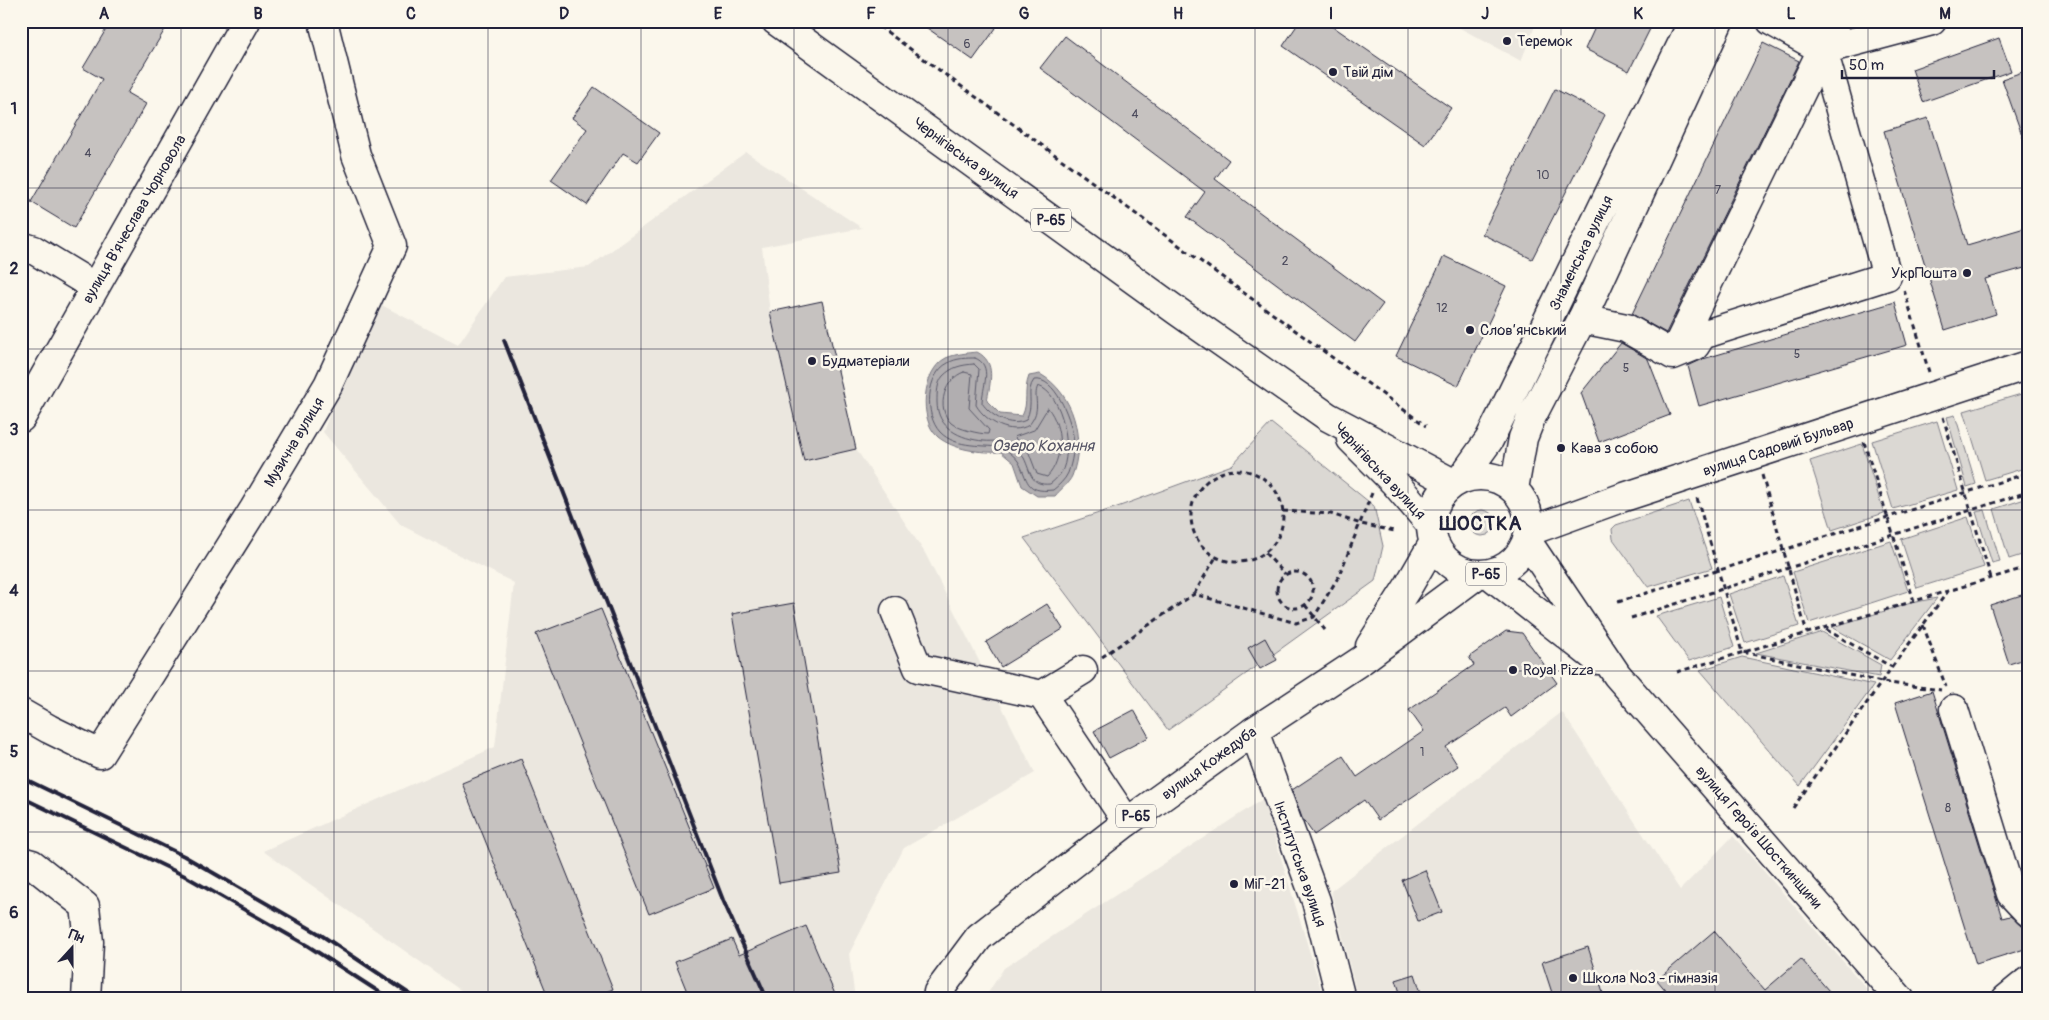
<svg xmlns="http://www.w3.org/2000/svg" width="2049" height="1020" viewBox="0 0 2049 1020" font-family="Pangolin,sans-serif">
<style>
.built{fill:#ebe7df}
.green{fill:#dbd8d3;stroke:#7e7d87}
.water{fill:#b1aeb0;stroke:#787681}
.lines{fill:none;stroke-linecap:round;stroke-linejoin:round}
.shore{stroke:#5b5a6a;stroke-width:1}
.building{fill:#c6c2c0;stroke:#22223b}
.minor-casing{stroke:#22223b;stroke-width:31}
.major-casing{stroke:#22223b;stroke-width:31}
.path{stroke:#22223b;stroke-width:3;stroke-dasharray:5 4;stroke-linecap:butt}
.minor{stroke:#fbf7ec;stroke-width:28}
.major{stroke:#fbf7ec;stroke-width:28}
.rail{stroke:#22223b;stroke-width:4}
.grid{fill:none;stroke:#22223b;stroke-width:1;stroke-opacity:0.55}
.poi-dot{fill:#22223b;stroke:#fbf7ec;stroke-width:2}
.labels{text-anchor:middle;stroke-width:5;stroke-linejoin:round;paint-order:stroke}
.number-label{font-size:12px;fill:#4b4a5c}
.shield{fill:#fbf7ec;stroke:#636270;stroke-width:1}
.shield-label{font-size:14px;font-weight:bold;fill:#22223b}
.poi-label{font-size:15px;fill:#22223b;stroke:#fbf7ec;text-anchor:start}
.street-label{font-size:15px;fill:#22223b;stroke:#fbf7ec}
.water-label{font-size:16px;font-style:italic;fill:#545364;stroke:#fbf7ec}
.district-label{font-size:20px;font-weight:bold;letter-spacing:1px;fill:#22223b;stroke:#fbf7ec}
.neatline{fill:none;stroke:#22223b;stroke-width:2}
.grid-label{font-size:16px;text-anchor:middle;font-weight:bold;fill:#22223b}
</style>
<rect width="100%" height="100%" fill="#fbf7ec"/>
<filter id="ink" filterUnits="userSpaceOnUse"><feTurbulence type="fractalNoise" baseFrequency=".02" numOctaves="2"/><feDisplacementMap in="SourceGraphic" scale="10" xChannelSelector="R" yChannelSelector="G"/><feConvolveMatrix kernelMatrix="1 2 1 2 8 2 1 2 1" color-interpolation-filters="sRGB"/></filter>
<g filter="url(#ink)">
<!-- built -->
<path class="built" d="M1447,21H1537L1521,61Z
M746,152L862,228L762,247L770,313L804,460L856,449L925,553L1035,773L904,848L849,954L855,999H473L263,851L495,747L514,583L401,525L323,432L372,300L458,345L504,277L589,267Z
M1562,712L1680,890L1733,836L1876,999H1358L1331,891Z
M1263,799L1324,999H984L1004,968Z"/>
<!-- green -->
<path class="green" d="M2028,392V467L1985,480L1964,411Z
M1955,415L1976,484L1967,487L1947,417Z
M1937,421L1958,490L1893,509L1872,441Z
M1271,423L1374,506L1383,546L1375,581L1168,730L1024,538L1120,506L1232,465Z
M1862,444L1884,513L1832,530L1810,461Z
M2028,498V553L2009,559L1994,509Z
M1689,501L1712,568L1648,587L1613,539L1612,529L1616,525Z
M1985,510L2000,561L1992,563L1976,512Z
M1469 523a13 13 0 1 1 26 0a13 13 0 1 1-26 0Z
M1968,517L1984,567L1917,588L1901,539Z
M1891,541L1908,591L1809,623L1793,572Z
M1783,576L1799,626L1745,643L1729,594Z
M1719,597L1734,647L1689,661L1656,616Z
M1937,598L1890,660L1832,627L1911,603Z
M1822,632L1881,665L1879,677L1756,653Z
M1742,657L1874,685L1800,786L1700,670Z"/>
<!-- water -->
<path class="water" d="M977,352C997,362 990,383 987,401L1000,414L1022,416C1029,402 1023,392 1029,376L1040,374C1074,393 1086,440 1072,476C1069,483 1060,490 1055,496H1037L1022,486L1014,463L1001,452C981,453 954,450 938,437C918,420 922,370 946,358C955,354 967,353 977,352Z"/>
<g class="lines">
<!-- shore -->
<path class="shore" d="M975,358C994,365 982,388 982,403C991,416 1010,428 1026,420C1035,402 1025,392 1034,380C1055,376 1070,418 1073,435C1075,447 1072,462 1068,473C1065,480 1058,486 1053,490C1024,493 1029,480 1018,461C1015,456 1008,452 1004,448C985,444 956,449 940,432C924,415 926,374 948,363C956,358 967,358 975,358Z
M974,364L979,369L976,405C986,422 1011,436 1029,425C1043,408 1032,398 1038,386C1063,393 1074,452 1061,473C1058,477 1054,481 1050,484C1030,486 1031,472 1024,458C1021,453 1014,449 1010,445C1002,439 993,442 984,441C960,439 937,428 937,402C937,393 937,383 943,376C952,367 961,365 974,364Z
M964,372L972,374L969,408L989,430L988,434C979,434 958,429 951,423C935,407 945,378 964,372Z
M1048,408C1063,427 1064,459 1047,477L1037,474L1029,453L1014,437L1034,430Z"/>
</g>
<!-- building -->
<path class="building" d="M111,21H170L127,93L146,104L74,228L31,202L102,79L83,68Z
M917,21H985L996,28L973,60Z
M1300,21H1325L1451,108L1425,145L1283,46Z
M1598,21H1654L1629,71L1585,49Z
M1065,36L1229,160L1215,179L1383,304L1355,342L1187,217L1205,192L1040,68Z
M1999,38L2011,71L1923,102L1912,69Z
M1763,43L1799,61L1666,333L1632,314Z
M2028,70V146H2026L2002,79Z
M594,87L659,133L638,162L623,153L587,205L551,180L587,129L572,118Z
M1555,89L1605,115L1532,259L1482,234Z
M1928,118L1967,245L2028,227V267L1985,279L1996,314L1945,330L1884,131Z
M1444,256L1506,286L1458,386L1396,356Z
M822,301L856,449L804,461L770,312Z
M1895,302L1907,345L1699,406L1688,366L1703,359Z
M1621,343L1648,359L1670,415L1599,442L1581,393Z
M2028,593V658L2009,664L1990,605Z
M794,603L841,873L779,883L732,614Z
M1047,604L1063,629L1001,667L986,642Z
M601,609L714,888L649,914L536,634Z
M1506,631L1522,633L1557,683L1511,717L1505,708L1446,747L1458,766L1378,820L1364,800L1314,835L1302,818L1292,790L1343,756L1357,777L1424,731L1409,710L1474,665L1469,657Z
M1265,638L1277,660L1260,669L1248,648Z
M1932,691L2002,918L2010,916L2025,927L2028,935V948L1976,964L1895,703Z
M1134,710L1149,737L1109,758L1094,731Z
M521,759L613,989L589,999H549L462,783Z
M1425,870L1442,912L1418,921L1402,880Z
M806,926L837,999H690L675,962L732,939L739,955Z
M1714,931L1765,990L1801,959L1836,999H1673L1657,980Z
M1588,947L1605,999H1554L1542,962Z
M1415,974L1423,999H1402L1396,980Z"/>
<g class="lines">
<!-- minor casing -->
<g class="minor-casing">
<path id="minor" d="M1771,21L1823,50L1932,21
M21,246L34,250L95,287
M1582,319L1626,328L1673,355L1695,346L1702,335L1887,276L1823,50
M1675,351L1836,21
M21,418L246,21
M1530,531L1621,498L2028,365
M1527,541L1617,675L1900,999
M1489,574L1598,660
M895,611L918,668L1042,695
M1083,670L1042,695L1127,822
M1954,709L2011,894L2028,912
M21,713L49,729L100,754L254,509L328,385L392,246L356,155L323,21
M1254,731L1316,901L1341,999
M21,861L32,864L85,906L89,942L86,999
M2006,999L2028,981"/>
</g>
<!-- major casing -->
<g class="major-casing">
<path id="major" d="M776,21L1177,311L1328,417L1453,483
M1351,439L1394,482L1431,525
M1431 525a49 49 0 1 1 98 0a49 49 0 1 1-98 0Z
M1461,479L1489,440L1502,414L1693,21
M1514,489L1523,438L1531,418L1582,319L1719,21
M1370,646L1409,585L1434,542
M937,999L938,992L979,937L1127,822L1254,731L1362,660L1478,574"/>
</g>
<!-- path -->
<path class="path" d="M872,21L1426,426
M1904,290L1929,372
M1943,417L1991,578
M1864,442L1914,601
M1191 516a46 46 0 1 1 92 0a46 46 0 1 1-92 0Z
M1762,475L1807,633
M1697,498L1742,652L1882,682L1941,690
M1283,511L1331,514L1361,524L1394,531
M1265,553L1285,574
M1277 590a18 18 0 1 1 36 0a18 18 0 1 1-36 0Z
M1194,594L1216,557
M1618,602L2028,473
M1305,605L1325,630
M1631,618L2028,492
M1923,625L1946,687
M1102,657L1194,594L1296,623L1314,617L1339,576L1372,493
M1892,667L1948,591
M1677,672L2028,567
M1793,808L1892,667L1825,629"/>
<!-- minor -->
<use href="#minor" class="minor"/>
<!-- major -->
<use href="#major" class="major"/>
<!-- rail -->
<path class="rail" d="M504,340L723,900L767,999
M21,777L184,856L318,933L417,999
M21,797L185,876L308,946L390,999"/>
</g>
</g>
<!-- grid -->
<path class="grid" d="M181,21V999M334,21V999M488,21V999M641,21V999M794,21V999M948,21V999M1101,21V999M1255,21V999M1408,21V999M1561,21V999M1715,21V999M1868,21V999M21,188H2028M21,349H2028M21,510H2028M21,671H2028M21,832H2028"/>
<!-- markers -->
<g class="poi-dot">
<circle cx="1507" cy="41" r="5"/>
<circle cx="1333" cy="72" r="5"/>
<circle cx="1967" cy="273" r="5"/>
<circle cx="1470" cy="330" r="5"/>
<circle cx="812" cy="361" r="5"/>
<circle cx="1561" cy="448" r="5"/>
<circle cx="1513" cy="670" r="5"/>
<circle cx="1234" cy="884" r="5"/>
<circle cx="1573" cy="978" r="5"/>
</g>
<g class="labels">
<!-- number labels -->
<g class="number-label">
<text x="967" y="48">6</text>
<text x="1135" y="118">4</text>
<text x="88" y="157">4</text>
<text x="1543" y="179">10</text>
<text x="1718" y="194">7</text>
<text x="1285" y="265">2</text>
<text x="1442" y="312">12</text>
<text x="1797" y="358">5</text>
<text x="1626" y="372">5</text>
<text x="1422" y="756">1</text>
<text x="1948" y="812">8</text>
</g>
<!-- shield labels -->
<g class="shield">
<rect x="1031" y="208.5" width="40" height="23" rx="4"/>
<rect x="1466" y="562.5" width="40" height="23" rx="4"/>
<rect x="1116" y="804.5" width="40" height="23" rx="4"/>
</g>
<g class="shield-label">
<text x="1051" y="225">Р-65</text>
<text x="1486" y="579">Р-65</text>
<text x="1136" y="821">Р-65</text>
</g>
<!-- poi labels -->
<g class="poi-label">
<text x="1517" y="46">Теремок</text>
<text x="1343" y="77">Твій дім</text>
<text x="1957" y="278" text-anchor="end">УкрПошта</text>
<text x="1480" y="335">Слов’янський</text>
<text x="822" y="366">Будматеріали</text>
<text x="1571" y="453">Кава з собою</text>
<text x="1523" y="675">Royal Pizza</text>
<text x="1244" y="889">МіГ-21</text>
<text x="1583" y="983">Школа №3 - гімназія</text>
</g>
<!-- street labels -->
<g class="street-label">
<text transform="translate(966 158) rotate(36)" y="5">Чернігівська вулиця</text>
<text transform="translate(134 219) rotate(-60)" y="5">вулиця В'ячеслава Чорновола</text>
<text transform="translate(1581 253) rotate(-64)" y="5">Знаменська вулиця</text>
<text transform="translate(294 442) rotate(-59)" y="5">Музична вулиця</text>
<text transform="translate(1778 447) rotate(-18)" y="5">вулиця Садовий Бульвар</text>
<text transform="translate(1380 471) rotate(47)" y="5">Чернігівська вулиця</text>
<text transform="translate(1209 763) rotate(-36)" y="5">вулиця Кожедуба</text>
<text transform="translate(1759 837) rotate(49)" y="5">вулиця Героїв Шосткинщини</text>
<text transform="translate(1300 864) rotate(71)" y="5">Інститутська вулиця</text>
</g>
<!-- water labels -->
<g class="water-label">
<text x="1043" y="451">Озеро Кохання</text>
</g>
<!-- district labels -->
<g class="district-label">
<text x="1481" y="530">ШОСТКА</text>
</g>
</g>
<!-- margin -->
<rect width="2049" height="1020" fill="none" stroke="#fbf7ec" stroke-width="55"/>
<!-- north arrow -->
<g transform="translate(72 948) rotate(21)" stroke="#fbf7ec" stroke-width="4" paint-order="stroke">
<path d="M0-4L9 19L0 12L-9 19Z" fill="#22223b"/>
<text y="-8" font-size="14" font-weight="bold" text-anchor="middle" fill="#22223b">Пн</text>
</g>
<!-- scale -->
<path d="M1842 70v8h152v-8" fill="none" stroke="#22223b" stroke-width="2.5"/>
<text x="1849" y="70" font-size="15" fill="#22223b" stroke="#fbf7ec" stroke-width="4" paint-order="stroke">50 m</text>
<rect x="28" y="28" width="1994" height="964" class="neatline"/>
<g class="grid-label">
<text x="104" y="19">A</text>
<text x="258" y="19">B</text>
<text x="411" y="19">C</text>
<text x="564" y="19">D</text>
<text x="718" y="19">E</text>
<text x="871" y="19">F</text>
<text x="1024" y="19">G</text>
<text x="1178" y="19">H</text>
<text x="1331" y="19">I</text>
<text x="1485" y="19">J</text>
<text x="1638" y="19">K</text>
<text x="1791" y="19">L</text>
<text x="1945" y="19">M</text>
<text x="14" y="114">1</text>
<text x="14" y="274">2</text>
<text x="14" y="435">3</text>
<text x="14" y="596">4</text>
<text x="14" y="757">5</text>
<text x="14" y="918">6</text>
</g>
</svg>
